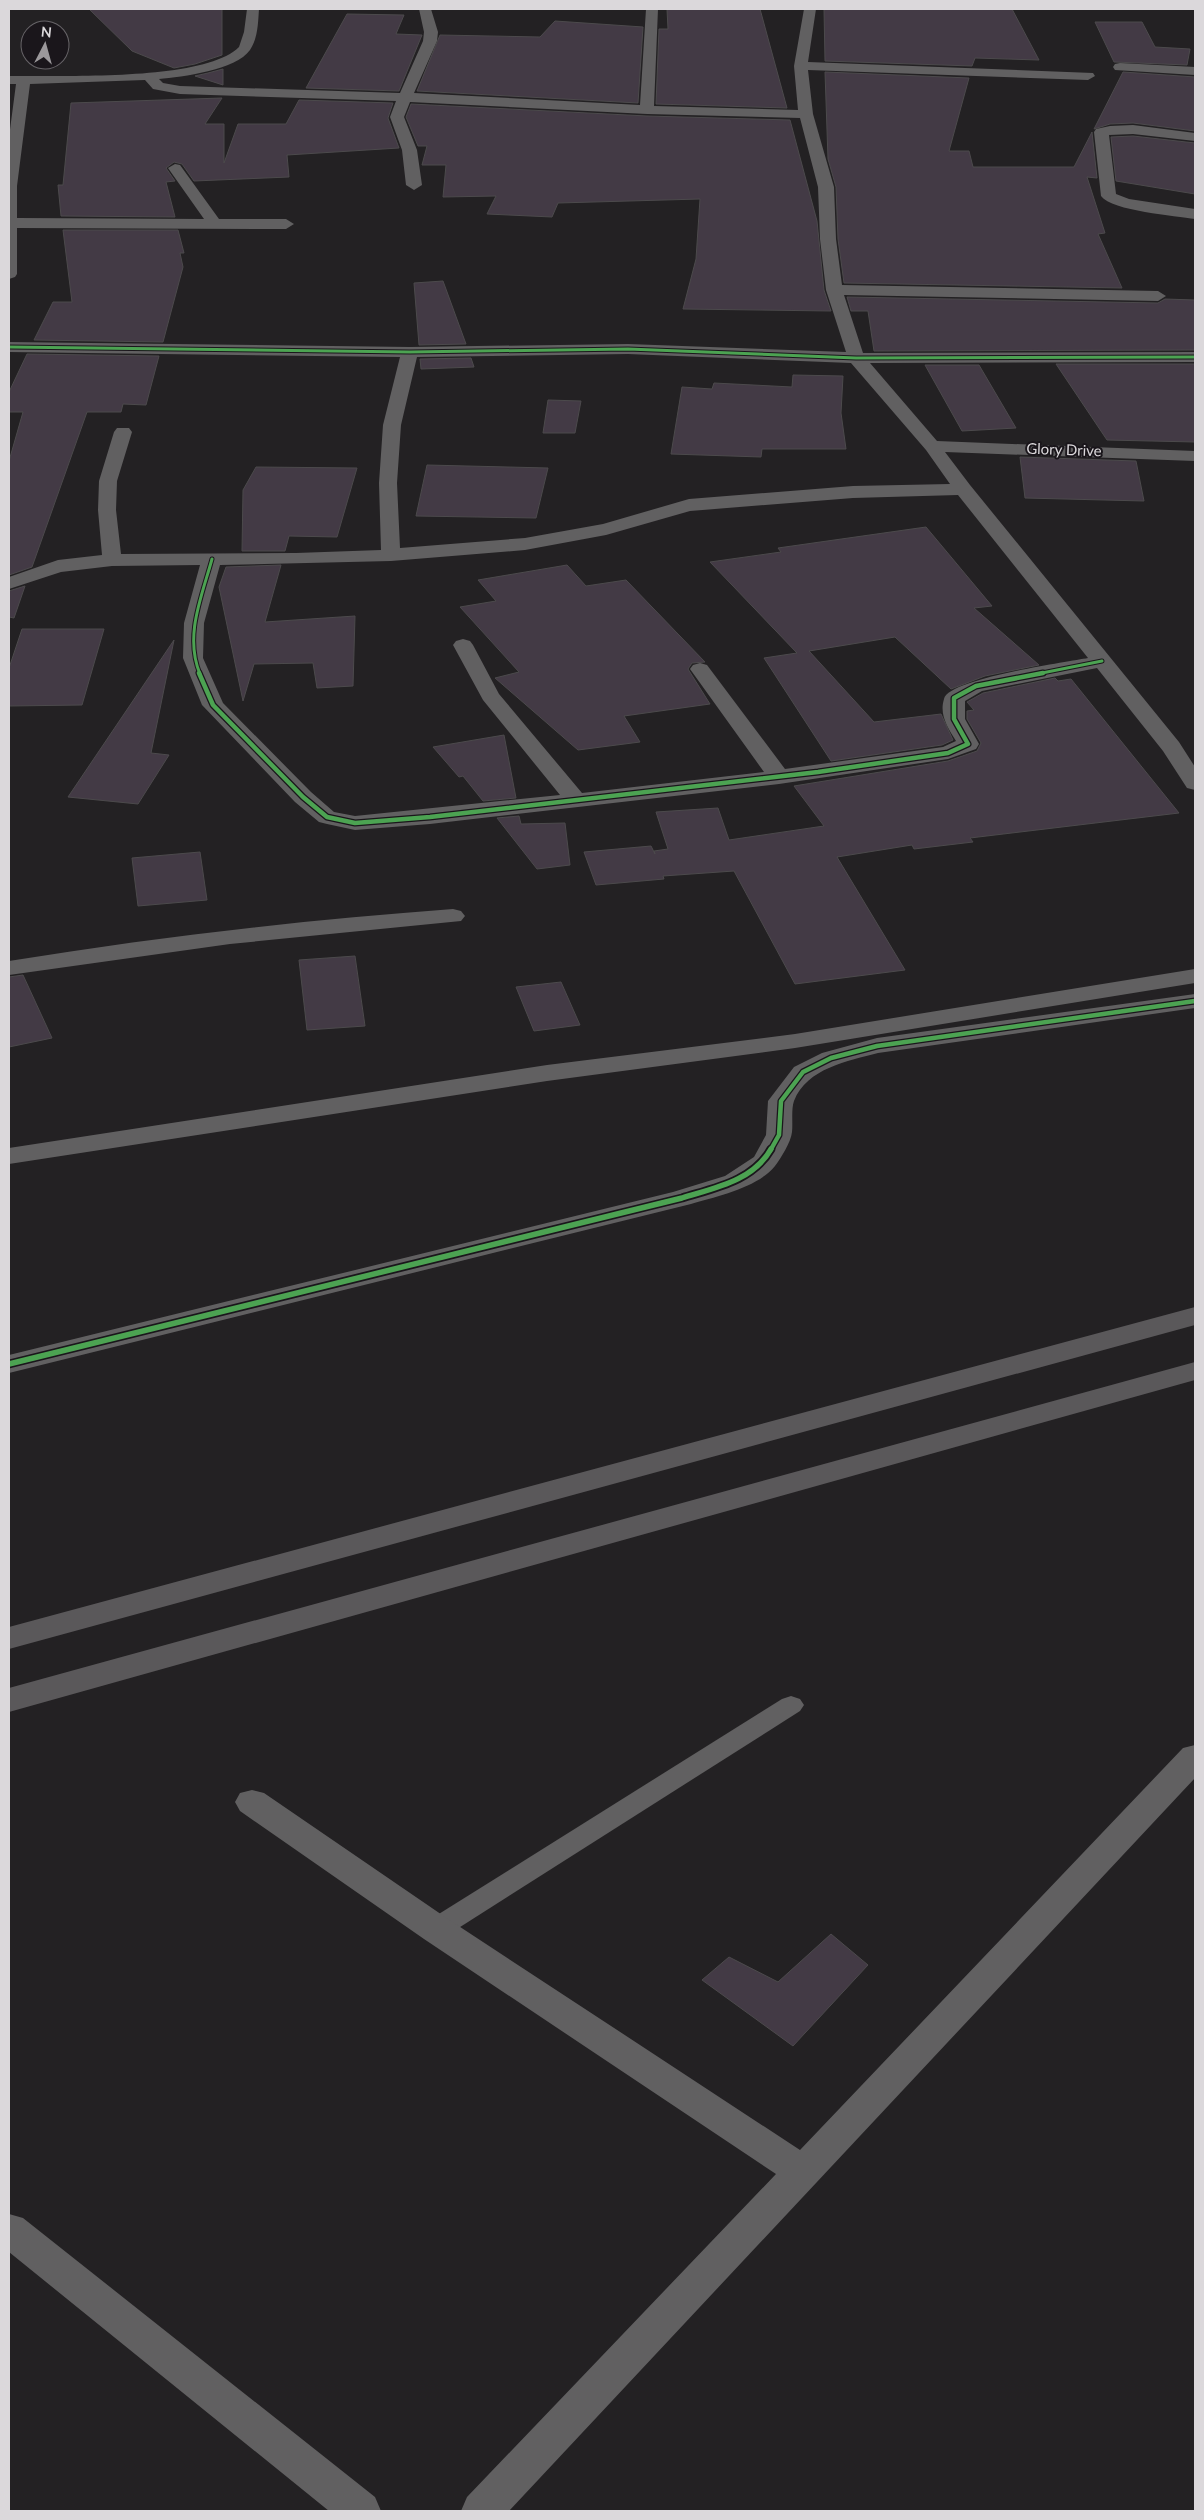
<svg xmlns="http://www.w3.org/2000/svg" width="1204" height="2520" viewBox="0 0 1204 2520" font-family="Lato,sans-serif">
<style>
.building{fill:#433a45;stroke:#4c4a4c}
.lines{fill:none;stroke-linecap:round;stroke-linejoin:round}
.lane{fill:#616061;fill-rule:evenodd}
.street{fill:#616061;fill-rule:evenodd}
.secondary{fill:#5a585a;fill-rule:evenodd}
.cycleway-far2-casing{stroke:#1a161b;stroke-width:5}
.cycleway-far1-casing{stroke:#1a161b;stroke-width:7}
.cycleway-casing{stroke:#1a161b;stroke-width:9}
.cycleway-far2{stroke:#4ca352;stroke-width:3}
.cycleway-far1{stroke:#4ca352;stroke-width:4.5}
.cycleway{stroke:#4ca352;stroke-width:5.5}
.labels{text-anchor:middle;stroke-width:4;stroke-linejoin:round;paint-order:stroke}
.far-street-label{font-size:15px;fill:#dbd8db;stroke:#1a161b}
</style>
<rect width="100%" height="100%" fill="#232123"/>
<!-- building -->
<path class="building" d="M89,9H222V55L195,64L174,68L132,51Z
M667,9H760L787,108L656,104L659,29H668Z
M824,9H1012L1039,60L975,58L972,66L825,61Z
M347,14L404,15L396,34L422,35L399,91L306,88Z
M555,21L643,27L638,103L417,91L440,35L540,37Z
M1095,22H1142L1155,47L1190,49L1187,65L1114,62Z
M223,69V85L195,76L208,73Z
M825,72L969,78L949,151H969L973,167H1074L1092,132L1097,178L1087,177L1105,233L1098,234L1122,288L844,283L838,239L836,187L828,159Z
M1123,72L1195,77V131L1133,123L1110,124L1094,129Z
M222,98L205,124H224V163L238,124H286L299,100L393,103L388,118L399,148L287,155L289,177L194,181L182,164L174,162L166,168L175,181L166,182L175,217L61,216L58,185H63L71,103Z
M411,104L647,116L790,120L817,221L824,290L831,311L683,309L696,259L700,199L558,203L552,217L487,214L496,196L443,197L446,165H422L427,146H418L406,117Z
M1133,136L1195,143V194L1116,181L1111,137Z
M63,230H178L184,253H180L183,267L163,342L34,340L53,302H72Z
M443,281L466,344L419,345L414,283Z
M847,297L1158,303L1165,299L1195,300V350L874,351L868,311H851Z
M27,354L159,356L146,405L123,404L121,412H87L32,567L9,575V461L23,412H9V392Z
M471,358L474,367L421,369L420,359Z
M1056,364H1195V442L1107,440Z
M925,365H979L1016,428L962,431Z
M793,375L843,376L841,413L846,449H762L761,457L671,454L682,387L712,389L714,383L792,387Z
M548,400L581,401L575,433H543Z
M1020,457L1136,461L1144,501L1025,498Z
M427,465L548,468L536,518L416,516Z
M256,467L357,468L337,537L289,536L285,551H242L243,490Z
M926,527L992,606L974,608L1039,665L985,676L951,689L895,637L809,651L874,722L941,714L953,740L942,745L831,761L764,658L797,653L710,562L781,552L778,548Z
M281,565L265,622L355,616L353,686L317,688L313,663L254,664L243,701L219,587L226,567Z
M567,565L586,586L626,580L705,662L692,663L688,669L710,704L624,716L640,742L578,750L495,678L519,672L460,607L496,601L478,580Z
M25,586L14,618L9,617V591Z
M22,629H104L82,705L9,706V668Z
M174,640L151,753L169,755L138,804L68,797Z
M1055,678L1058,681L1071,679L1179,813L970,838L973,842L914,849L912,845L837,857L905,970L795,984L734,871L663,876L664,879L596,885L584,852L651,846L655,854L654,851L668,849L656,812L718,808L729,840L824,826L794,786L948,761L977,751L981,743L967,719V711L974,710L967,702L983,693Z
M504,735L516,798L483,801L463,776L459,777L433,747Z
M519,816L521,824L565,823L570,865L537,869L497,818Z
M200,852L207,900L138,906L132,858Z
M355,956L365,1026L307,1030L299,960Z
M23,975L52,1038L9,1047V977Z
M561,982L580,1025L534,1031L516,987Z
M831,1934L868,1965L793,2046L702,1980L729,1957L778,1982Z"/>
<g class="lines">
<!-- lane -->
<path class="lane" d="M791,1696L800,1699L804,1705L800,1711L446,1936L436,1940L426,1936L422,1929L426,1922L782,1699Z"/>
<!-- street -->
<path class="street" d="M247,9H259C258,23 258,38 250,50C236,70 182,77 159,79L163,83L180,86L400,93L423,41L424,32L419,9H431L438,32L437,41L414,93L640,105L646,9H658L654,106L798,110L794,66L804,9H816L808,62L1093,73L1095,76L1088,80L808,70L813,114L834,187L836,239L842,285L1158,291L1166,296L1158,301L844,295L863,353L1195,352V362L870,363L937,441L1195,451V461L945,452L970,485L1179,742L1195,767V790L1187,788L1163,751L1097,668L982,691L965,701V719L979,744L976,749L948,759L779,784L430,824L355,830L327,824L319,822L295,802L202,705L183,658L184,623L200,565L112,566L61,572L9,589V577L58,560L102,555L98,510L99,481L114,432L117,428H129L132,432L117,481L116,510L121,554L296,553L381,550L379,483L383,425L400,357L9,352V342L410,347L628,344L846,352L826,290L820,239L818,187L800,118L647,114L410,102L404,117L417,150L422,185L414,190L406,185L402,150L390,117L396,101L180,94L153,89L145,80L30,84L17,186V218L204,219L168,168L175,164L180,165L219,219H286L294,224L286,229L17,228V274L15,277L9,279V137L16,84H9V76C59,75 204,82 239,47L244,32ZM628,354L851,363L926,450L950,484L853,486L689,499L603,524L525,538L400,548L397,483L401,425L417,357ZM958,495L1088,658C1066,662 948,679 944,699C939,715 948,728 956,741L943,747L785,769L707,665L700,663L693,665L690,669L764,772L582,793L499,694L473,645L470,641L463,639L456,641L453,645L483,700L560,795L355,816L334,812L311,792L223,703L203,658L204,623L220,565L391,561L525,550L606,535L690,511L853,498Z
M1120,63L1195,67V75L1115,70L1113,67L1115,64Z
M1133,125L1195,133V141L1133,134L1109,135L1116,194L1129,199L1195,209V219C1176,216 1112,211 1101,196L1094,132L1096,129L1110,126Z
M453,909L461,911L465,916L461,921L230,944L9,975V961C156,937 304,920 453,909Z
M1195,969V983L795,1048L547,1081L9,1164V1148L547,1065L795,1034Z
M1195,994V1008L878,1053C848,1061 807,1068 794,1101C791,1109 793,1123 792,1132C791,1142 781,1158 775,1166C757,1188 717,1196 691,1204L9,1373V1355L673,1192L725,1176L754,1157L766,1135L768,1101L794,1067L822,1053L877,1038Z
M1195,1745V1778L509,2511H461L467,2497L776,2174L424,1939L240,1811L235,1802L240,1793L252,1790L264,1793L448,1919L800,2150L1183,1748Z
M9,2214L23,2218L375,2497L381,2511H329L9,2252Z"/>
<!-- secondary -->
<path class="secondary" d="M1195,1307V1325L9,1649V1627Z
M1195,1362V1380L9,1712V1688Z"/>
<!-- cycleway-far2 casing -->
<g class="cycleway-far2-casing">
<path id="cycleway-far2" d="M9,347L410,352L628,349L856,358L1195,357
M200,674C184,636 202,596 212,559
M1037,674L1102,661"/>
</g>
<!-- cycleway-far1 casing -->
<g class="cycleway-far1-casing">
<path id="cycleway-far1" d="M199,673L213,705L303,797L327,817L355,823L430,817L818,772L948,753L968,744L954,719V698L976,686L1043,673
M770,1151L779,1135L781,1101L803,1072L831,1058L877,1046L1195,1001"/>
</g>
<!-- cycleway casing -->
<g class="cycleway-casing">
<path id="cycleway" d="M9,1364L682,1198C714,1188 753,1181 771,1149"/>
</g>
<!-- cycleway-far2 -->
<use href="#cycleway-far2" class="cycleway-far2"/>
<!-- cycleway-far1 -->
<use href="#cycleway-far1" class="cycleway-far1"/>
<!-- cycleway -->
<use href="#cycleway" class="cycleway"/>
</g>
<g class="labels">
<!-- far-street labels -->
<g class="far-street-label">
<text transform="translate(1064 450) rotate(2)" y="5">Glory Drive</text>
</g>
</g>
<!-- border -->
<rect width="1204" height="2520" fill="none" stroke="#dbd8db" stroke-width="20"/>
<!-- north arrow -->
<g transform="translate(45 45) rotate(6)"><circle r="24" fill="#1a161b" stroke="#676468"/>
<path d="M0-4L9 19L0 12L-9 19Z" fill="#9b989b"/>
<text y="-8" font-size="14" font-weight="bold" text-anchor="middle" fill="#dbd8db">N</text>
</g>
</svg>
